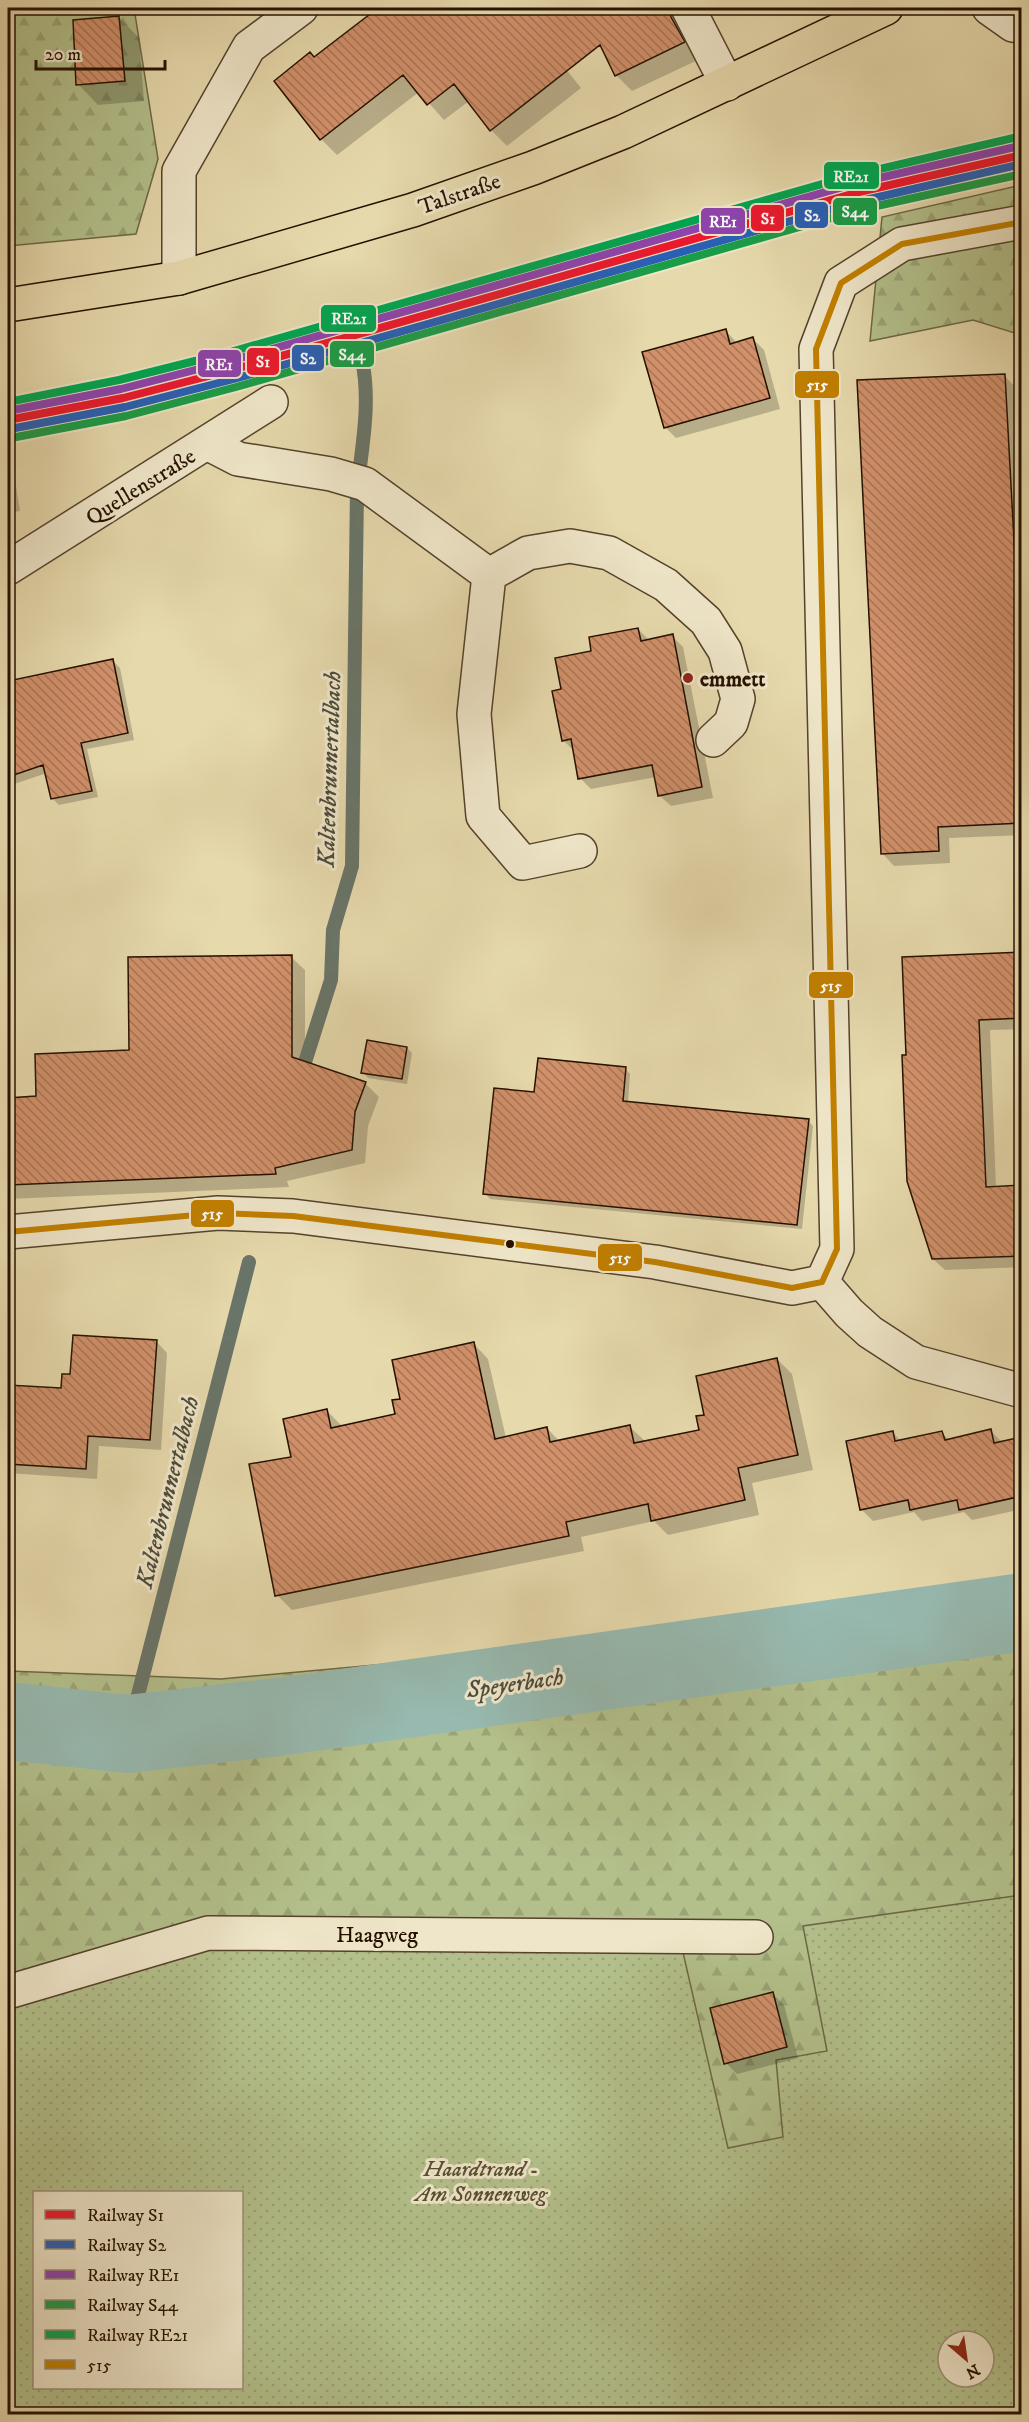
<svg xmlns="http://www.w3.org/2000/svg" width="1029" height="2422" viewBox="0 0 1029 2422" font-family="'IM FELL DW Pica',serif">
<style>
.forest{fill:url(#forest-firs);stroke:#6c6846;stroke-width:1.5;fill-rule:evenodd}
.park{fill:url(#park-dots);stroke:#6c6846;stroke-width:1.5;fill-rule:evenodd}
.shadow{fill:#0003}
.lines{fill:none;stroke-linecap:round;stroke-linejoin:round}
.stream{stroke:#697569;stroke-width:14}
.river{stroke:#97b9af;stroke-width:78}
.building{fill:url(#building-back-hatch);stroke:#251000;stroke-width:1.5}
.minor-casing{stroke:#55422b;stroke-width:36}
.major-casing{stroke:#251000;stroke-width:36}
.minor{stroke:#efe6c9;stroke-width:33}
.major{stroke:#e6d9ac;stroke-width:33}
.bus-1-casing{stroke:#efe6c9;stroke-width:10}
.bus-1{stroke:#c28000;stroke-width:6}
.rail-1-casing{stroke:#efe6c9;stroke-width:12}
.rail-2-casing{stroke:#efe6c9;stroke-width:12}
.rail-3-casing{stroke:#efe6c9;stroke-width:12}
.rail-4-casing{stroke:#efe6c9;stroke-width:12}
.rail-5-casing{stroke:#efe6c9;stroke-width:12}
.rail-1{stroke:#ec192e;stroke-width:8}
.rail-2{stroke:#2960b5;stroke-width:8}
.rail-3{stroke:#8e44ad;stroke-width:8}
.rail-4{stroke:#1a9d47;stroke-width:8}
.rail-5{stroke:#00a651;stroke-width:8}
.poi-dot{fill:#8f2418;stroke:#efe6c9;stroke-width:2}
.bus-dot{fill:#251000;stroke:#efe6c9;stroke-width:2}
.labels{text-anchor:middle;stroke-width:6;stroke-linejoin:round;paint-order:stroke}
.street-label{font-size:22px;fill:#251000;stroke:#efe6c9}
.poi-label{font-size:22px;font-weight:bold;fill:#251000;stroke:#efe6c9;text-anchor:start}
.park-label{font-size:22px;font-style:italic;fill:#574e31;stroke:#efe6c9}
.water-label{font-size:24px;font-style:italic;fill:#4d4b3d;stroke:#efe6c9}
.line-badge{stroke:#efe6c9;stroke-width:2}
.badge-label{font-size:16px;text-anchor:middle;font-weight:bold;fill:#fff}
</style>
<defs>
<pattern id="forest-firs" width="22" height="20" patternUnits="userSpaceOnUse" patternTransform="scale(1.5)"><rect width="22" height="20" fill="#b3c08b"/><path d="M5 1l3.5 6h-7zM16 11l3.5 6h-7z" fill="#9aa476"/></pattern>
<pattern id="park-dots" width="8" height="8" patternUnits="userSpaceOnUse" patternTransform="scale(1.5)"><rect width="8" height="8" fill="#b3c08b"/><path d="M2 2h.1M6 6h.1" fill="none" stroke="#9aa476" stroke-width="1.8" stroke-linecap="round"/></pattern>
<pattern id="building-back-hatch" width="6" height="6" patternUnits="userSpaceOnUse" patternTransform="scale(1.5)"><rect width="6" height="6" fill="#d0906a"/><path d="M-1 5l2 2M0 0l6 6M5-1l2 2" fill="none" stroke="#a97455"/></pattern>
</defs>
<rect width="100%" height="100%" fill="#e6d9ac"/>
<filter id="stains"><feTurbulence type="fractalNoise" baseFrequency=".00333" numOctaves="4"/><feColorMatrix values="0 0 0 0 .2 0 0 0 0 .09 0 0 0 0 .02 0 0 0 .5 -.17"/></filter>
<radialGradient id="worn" r=".72"><stop offset=".6" stop-color="#630" stop-opacity="0"/><stop offset="1" stop-color="#630" stop-opacity=".3"/></radialGradient>
<!-- forest -->
<path class="forest" d="M8,8H134L158,159L136,234L8,246Z
M1021,185V335L973,320L870,341L882,217Z
M1021,1606V2414H8V1671L221,1679ZM34,2192H242V2388H34ZM948,2341H984V2377H948Z"/>
<!-- park -->
<path class="park" d="M1021,1895V2414H8V1977L209,1944L682,1948L728,2148L783,2137L776,2060L827,2051L803,1926ZM34,2192H242V2388H34ZM948,2341H984V2377H948Z"/>
<!-- shadow -->
<path class="shadow" d="M381,8H517L581,88L507,146L491,130L469,101L444,120L419,92L337,155L321,139L315,59Z
M584,8H678L700,59L632,91L616,75Z
M119,17L139,38L144,101L98,105L78,84Z
M725,330L737,343L753,339L764,350L780,409L676,438L665,427Z
M1004,375L1016,388L1022,495V835L949,838L950,863L894,866L882,853Z
M8,467L14,473L20,511L8,513Z
M638,629L649,640L672,636L683,647L713,798L671,806L659,795L656,777L591,789L580,778L575,752L563,740L562,690L593,652Z
M113,661L120,668L134,740L87,749L98,797L59,805L52,798L47,773L8,786V682Z
M1022,953V1029L990,1030L996,1188L1022,1187V1267L945,1270L933,1259L908,1057Z
M291,957L305,970V1063L365,1083L379,1097L368,1126L365,1163L287,1181L289,1187L8,1199V1099L38,1098L131,1052Z
M407,1048L412,1053L407,1084L368,1078L363,1072Z
M625,1068L630,1074L628,1103L808,1121L813,1126L802,1229L490,1199L485,1193L535,1094Z
M156,1341L167,1353L161,1450L99,1446L97,1479L8,1473V1385L62,1390L71,1376Z
M473,1343L488,1359L506,1438L547,1428L560,1442L630,1427L646,1442L700,1431L706,1416L777,1359L792,1374L813,1470L752,1483L759,1515L668,1535L654,1521L581,1537L584,1551L292,1610L277,1595L293,1458L327,1411L343,1427L397,1415L402,1400Z
M991,1431L1002,1442L1022,1439V1509L972,1520L964,1512L922,1521L914,1512L873,1521L862,1510L893,1433L901,1441L942,1433L949,1440Z
M772,1993L784,2005L798,2058L737,2074L726,2063Z"/>
<g class="lines">
<!-- stream -->
<path class="stream" d="M300,1078L331,980L333,930L352,866L357,490C362,447 371,402 362,360
M128,1734L249,1262"/>
<!-- river -->
<path class="river" d="M8,1721L128,1734L279,1717L1022,1612"/>
</g>
<!-- building -->
<path class="building" d="M378,8H669L671,17L685,42L615,76L600,45L490,131L454,84L427,105L403,75L320,140L274,81L310,52L314,57Z
M119,16L125,81L76,85L73,20Z
M726,329L730,344L753,337L770,398L664,428L642,352Z
M1005,374L1018,615L1022,715V823L938,827L939,851L881,854L857,380Z
M638,628L641,641L673,634L702,787L658,796L652,765L578,779L571,739L562,741L552,691L561,689L555,658L591,651L589,637Z
M113,659L128,733L81,743L92,791L51,799L43,765L8,777V681Z
M1022,952V1018L979,1020L986,1187L1022,1185V1256L932,1259L907,1181L902,1055H906L902,957Z
M292,955V1057L366,1082L355,1112L352,1150L275,1168L276,1174L8,1185V1098L36,1096L35,1054L129,1050L128,957Z
M367,1040L407,1047L402,1079L361,1073Z
M538,1058L626,1067L623,1101L809,1119L797,1225L483,1194L494,1088L534,1092Z
M73,1335L157,1340L150,1440L88,1436L86,1469L8,1464V1385L61,1388L62,1374H70Z
M474,1342L495,1439L547,1427L550,1442L630,1425L634,1443L699,1430L696,1416L704,1415L696,1376L777,1358L798,1455L738,1468L745,1500L651,1521L648,1504L566,1522L569,1536L275,1596L249,1464L291,1457L283,1419L327,1409L331,1428L395,1414L392,1400L400,1399L392,1360Z
M991,1429L994,1443L1022,1437V1496L959,1510L957,1500L910,1510L908,1500L860,1510L846,1441L893,1431L895,1441L942,1431L945,1440Z
M773,1992L787,2047L724,2064L710,2008Z"/>
<g class="lines">
<!-- minor casing -->
<g class="minor-casing">
<path id="minor" d="M688,8L727,84
M989,8L1013,25L1022,26
M179,278V171L249,47L301,8
M207,443L238,459L331,474L365,484L489,575L474,714L483,816L523,863L580,851
M8,568L271,402
M489,575L528,553L570,546L609,553L666,585L706,621L725,651L738,699L731,723L713,740
M8,1232L218,1213L293,1216L655,1262L792,1288L822,1282
M822,1282L837,1249L816,349L841,283L902,244L1022,222
M822,1282L849,1313L870,1332L916,1362L1022,1391
M8,1992L208,1933L756,1937"/>
</g>
<!-- major casing -->
<g class="major-casing">
<path id="major" d="M8,305L179,278L413,210L533,168L623,132L886,8"/>
</g>
<!-- minor -->
<use href="#minor" class="minor"/>
<!-- major -->
<use href="#major" class="major"/>
<!-- bus-1 casing -->
<g class="bus-1-casing">
<path id="bus-1" d="M8,1232L218,1213L293,1216L655,1262L792,1288L822,1282
M822,1282L837,1249L816,349L841,283L902,244L1022,222"/>
</g>
<!-- bus-1 -->
<use href="#bus-1" class="bus-1"/>
<!-- rail-1 casing -->
<g class="rail-1-casing">
<path id="rail-1" d="M8,420L123,398L232,370L859,192L1022,155"/>
</g>
<!-- rail-2 casing -->
<g class="rail-2-casing">
<path id="rail-2" d="M10,429L125,407L234,379L861,201L1022,164"/>
</g>
<!-- rail-3 casing -->
<g class="rail-3-casing">
<path id="rail-3" d="M8,411L121,389L230,361L857,183L1020,146"/>
</g>
<!-- rail-4 casing -->
<g class="rail-4-casing">
<path id="rail-4" d="M11,438L126,416L236,387L863,209L1022,174"/>
</g>
<!-- rail-5 casing -->
<g class="rail-5-casing">
<path id="rail-5" d="M8,402L119,380L227,353L854,175L1018,137"/>
</g>
<!-- rail-1 -->
<use href="#rail-1" class="rail-1"/>
<!-- rail-2 -->
<use href="#rail-2" class="rail-2"/>
<!-- rail-3 -->
<use href="#rail-3" class="rail-3"/>
<!-- rail-4 -->
<use href="#rail-4" class="rail-4"/>
<!-- rail-5 -->
<use href="#rail-5" class="rail-5"/>
</g>
<!-- markers -->
<circle class="poi-dot" cx="688" cy="678" r="6"/>
<circle class="bus-dot" cx="510" cy="1244" r="5"/>
<g class="labels">
<!-- street labels -->
<g class="street-label">
<text transform="translate(459 193) rotate(-19)" y="8">Talstraße</text>
<text transform="translate(140 486) rotate(-32)" y="8">Quellenstraße</text>
<text x="377" y="1942">Haagweg</text>
</g>
<!-- poi labels -->
<g class="poi-label">
<text x="700" y="686">emmett</text>
</g>
<!-- park labels -->
<g class="park-label">
<text x="481" y="2176">Haardtrand -<tspan x="481" dy="25">Am Sonnenweg</tspan></text>
</g>
<!-- water labels -->
<g class="water-label">
<text transform="translate(329 769) rotate(-88)" y="8">Kaltenbrunnertalbach</text>
<text transform="translate(167 1492) rotate(-76)" y="8">Kaltenbrunnertalbach</text>
<text transform="translate(515 1683) rotate(-8)" y="8">Speyerbach</text>
</g>
</g>
<g class="line-badge">
<rect x="823" y="161" width="57" height="29" rx="6" fill="#00a651"/>
<rect x="832" y="197" width="46" height="29" rx="6" fill="#1a9d47"/>
<rect x="794" y="201" width="35" height="28" rx="6" fill="#2960b5"/>
<rect x="750" y="204" width="35" height="28" rx="6" fill="#ec192e"/>
<rect x="700" y="207" width="46" height="28" rx="6" fill="#8e44ad"/>
<rect x="320" y="304" width="57" height="29" rx="6" fill="#00a651"/>
<rect x="329" y="340" width="46" height="28" rx="6" fill="#1a9d47"/>
<rect x="291" y="344" width="34" height="28" rx="6" fill="#2960b5"/>
<rect x="246" y="347" width="34" height="29" rx="6" fill="#ec192e"/>
<rect x="197" y="349" width="45" height="29" rx="6" fill="#8e44ad"/>
<rect x="794" y="370" width="46" height="29" rx="6" fill="#c28000"/>
<rect x="808" y="971" width="46" height="28" rx="6" fill="#c28000"/>
<rect x="190" y="1199" width="45" height="29" rx="6" fill="#c28000"/>
<rect x="597" y="1243" width="46" height="29" rx="6" fill="#c28000"/>
</g>
<g class="badge-label">
<text x="851" y="182">RE21</text>
<text x="855" y="217">S44</text>
<text x="812" y="221">S2</text>
<text x="768" y="224">S1</text>
<text x="723" y="227">RE1</text>
<text x="349" y="324">RE21</text>
<text x="352" y="360">S44</text>
<text x="308" y="364">S2</text>
<text x="263" y="367">S1</text>
<text x="219" y="370">RE1</text>
<text x="817" y="390">515</text>
<text x="831" y="991">515</text>
<text x="212" y="1219">515</text>
<text x="620" y="1263">515</text>
</g>
<!-- margin -->
<rect width="1029" height="2422" fill="none" stroke="#e6d9ac" stroke-width="30"/>
<rect x="9" y="9" width="1011" height="2404" fill="none" stroke="#251000" stroke-width="3"/>
<rect x="15" y="15" width="999" height="2392" fill="none" stroke="#251000" stroke-width="1.5"/>
<!-- legend -->
<rect x="33" y="2191" width="210" height="198" fill="#efe6c9" stroke="#9e9079" stroke-width="1.5"/>
<rect x="45" y="2210" width="30" height="9" fill="#ec192e" stroke="#9e9079" stroke-width="1.5"/>
<text x="87" y="2221" font-size="18" fill="#251000">Railway S1</text>
<rect x="45" y="2240" width="30" height="9" fill="#2960b5" stroke="#9e9079" stroke-width="1.5"/>
<text x="87" y="2251" font-size="18" fill="#251000">Railway S2</text>
<rect x="45" y="2270" width="30" height="9" fill="#8e44ad" stroke="#9e9079" stroke-width="1.5"/>
<text x="87" y="2281" font-size="18" fill="#251000">Railway RE1</text>
<rect x="45" y="2300" width="30" height="9" fill="#1a9d47" stroke="#9e9079" stroke-width="1.5"/>
<text x="87" y="2311" font-size="18" fill="#251000">Railway S44</text>
<rect x="45" y="2330" width="30" height="9" fill="#00a651" stroke="#9e9079" stroke-width="1.5"/>
<text x="87" y="2341" font-size="18" fill="#251000">Railway RE21</text>
<rect x="45" y="2360" width="30" height="9" fill="#c28000" stroke="#9e9079" stroke-width="1.5"/>
<text x="87" y="2371" font-size="18" fill="#251000">515</text>
<!-- north arrow -->
<g transform="translate(966 2359) rotate(151)"><circle r="28" fill="#efe6c9" stroke="#9e9079" stroke-width="1.5"/>
<path d="M0-4.5L10 22L0 15L-10 22Z" fill="#8f2418"/>
<text y="-9" font-size="16" font-weight="bold" text-anchor="middle" fill="#251000">N</text>
</g>
<!-- scale -->
<path d="M36 60v9h129v-9" fill="none" stroke="#251000" stroke-width="3"/>
<text x="45" y="60" font-size="18" fill="#251000" stroke="#efe6c9" stroke-width="4.5" paint-order="stroke">20 m</text>
<rect width="100%" height="100%" filter="url(#stains)"/>
<rect width="100%" height="100%" fill="url(#worn)"/>
</svg>
